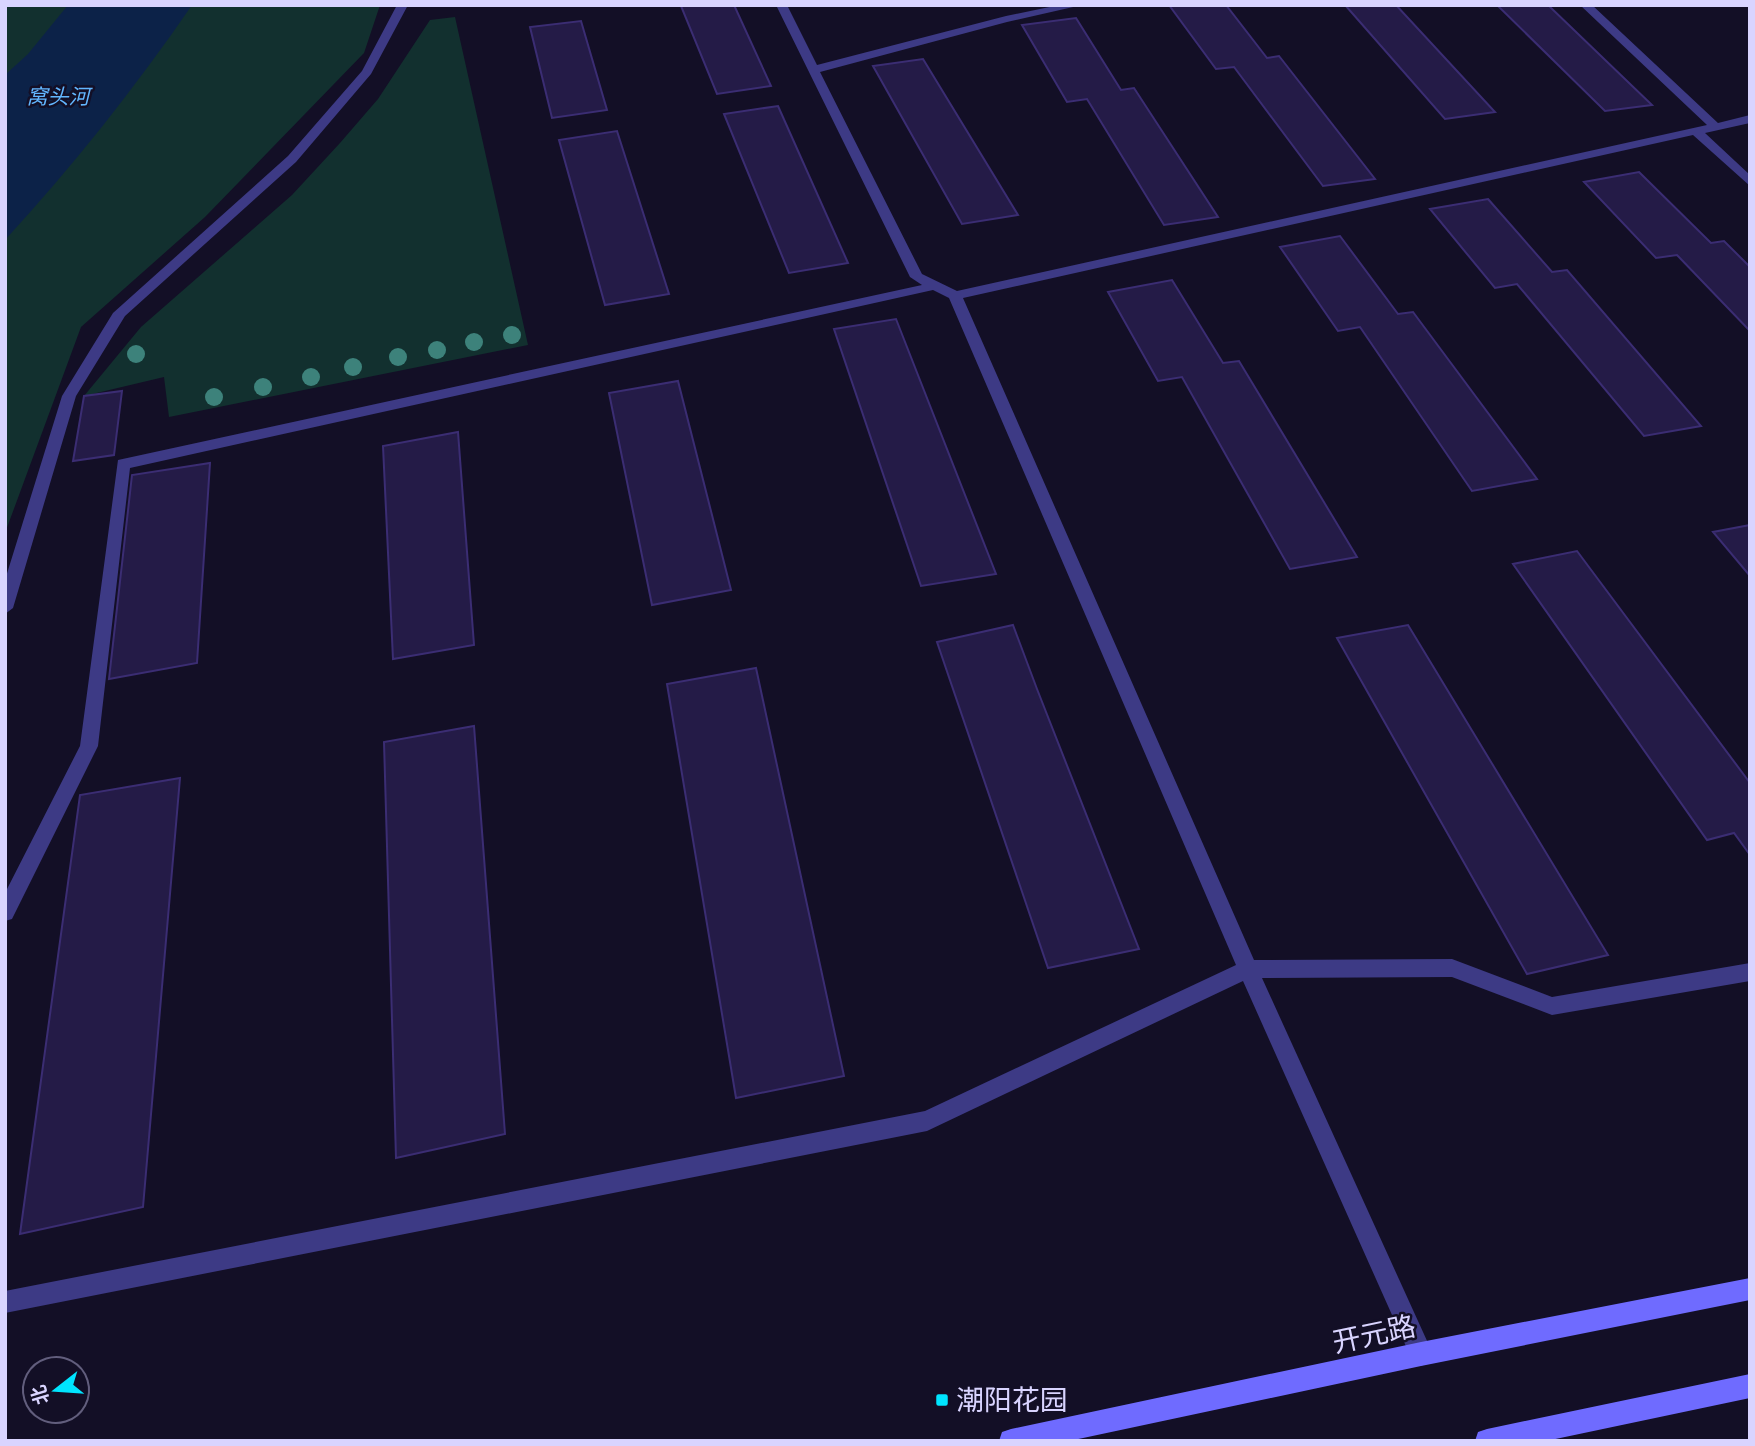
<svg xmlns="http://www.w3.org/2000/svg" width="1755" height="1446" viewBox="0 0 1755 1446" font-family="'Source Sans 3','Noto Sans SC',sans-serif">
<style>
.green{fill:#12302f}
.water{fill:#0c2248}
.building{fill:#241b47;stroke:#3b2d73;stroke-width:2}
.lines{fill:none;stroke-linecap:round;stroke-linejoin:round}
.street{fill:#3d3a85;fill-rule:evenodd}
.secondary{fill:#6f6bff;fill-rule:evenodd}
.tree{fill:#3d827b}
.poi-dot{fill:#00e5ff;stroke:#130f26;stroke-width:2.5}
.labels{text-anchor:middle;stroke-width:5;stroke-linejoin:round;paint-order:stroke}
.far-water-label{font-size:21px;font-style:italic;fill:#62b6ff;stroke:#130f26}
.near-street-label{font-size:28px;fill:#d9d4ff;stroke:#130f26}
.near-poi-label{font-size:28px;fill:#d9d4ff;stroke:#130f26;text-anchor:start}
</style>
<rect width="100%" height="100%" fill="#130f26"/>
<!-- green -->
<path class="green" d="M5,5H380L364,53L205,217L81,327L5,533Z
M455,17L528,345L169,417L164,377L84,396L141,327L292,195L340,143L378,99L430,20Z"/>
<!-- water -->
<path class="water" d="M68,5H192C135,88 73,166 5,240V75L28,54Z"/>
<!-- building -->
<path class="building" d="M734,5L771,86L717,94L681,6Z
M1169,5H1226L1267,58L1279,56L1375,179L1323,186L1234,67L1216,69Z
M1345,5H1396L1495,112L1445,119Z
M1497,5H1548L1652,105L1605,111Z
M1076,18L1121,90L1134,88L1218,217L1164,225L1087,99L1067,102L1022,25Z
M581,21L607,110L552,118L530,27Z
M923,59L1018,215L962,224L873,66Z
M778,106L848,263L789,273L724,114Z
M617,131L669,294L605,305L559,140Z
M1639,172L1711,243L1724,241L1750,267V331L1677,255L1656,258L1584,182Z
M1488,199L1552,272L1567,270L1701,426L1644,436L1517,284L1495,288L1430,209Z
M1340,236L1398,314L1413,312L1537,479L1472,491L1360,327L1338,331L1280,247Z
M1172,280L1223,363L1239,361L1357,557L1290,569L1182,377L1158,381L1108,292Z
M896,319L996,574L921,586L834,329Z
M678,381L731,590L652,605L609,393Z
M122,391L114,455L73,461L84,396Z
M458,432L474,645L393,659L383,446Z
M210,463L197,663L109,679L132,475Z
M1750,525V576L1713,532Z
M1577,551L1750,783V855L1734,833L1707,840L1513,564Z
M1013,625L1037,689L1139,949L1048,968L937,642Z
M1408,625L1608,955L1527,974L1337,638Z
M756,668L844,1076L736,1098L667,684Z
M474,726L505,1134L396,1158L384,742Z
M180,778L143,1207L20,1234L80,795Z"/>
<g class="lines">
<!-- street -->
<path class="street" d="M397,5H408L371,74L296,162L125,316L76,396L13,608L5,614V580L62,396L113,313L288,156L362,71Z
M776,5H787L817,65L1006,16L1059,5H1082L1007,22L820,72L922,274L957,291L1707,125L1580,5H1592L1718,123L1750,115V123L1705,133L1750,175V186L1693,135L963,298L1254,960L1452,959L1552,997L1750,963V981L1552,1015L1452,977L1262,978L1433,1354L1429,1362L1421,1366L1413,1362L1243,981L927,1131L5,1313V1291L925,1111L1236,965L949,298L933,290L130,468L98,746L12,919L5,921V893L80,746L118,460L922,285L910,277Z"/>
<!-- secondary -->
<path class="secondary" d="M1750,1278V1300L1421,1366L1069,1441H999L1002,1432L1011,1429L1421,1342Z
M1750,1374V1398L1546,1441H1475L1478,1432L1487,1429Z"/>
</g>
<!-- trees -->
<g class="tree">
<circle cx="512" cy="335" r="9"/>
<circle cx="474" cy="342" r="9"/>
<circle cx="437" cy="350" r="9"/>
<circle cx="136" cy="354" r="9"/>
<circle cx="398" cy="357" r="9"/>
<circle cx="353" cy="367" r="9"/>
<circle cx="311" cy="377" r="9"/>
<circle cx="263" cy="387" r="9"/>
<circle cx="214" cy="397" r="9"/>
</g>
<!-- markers -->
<rect class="poi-dot" x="935" y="1393" width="14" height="14" rx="3.5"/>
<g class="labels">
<!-- far-water labels -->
<g class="far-water-label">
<text x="58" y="104">窝头河</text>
</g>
<!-- near-street labels -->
<g class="near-street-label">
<text transform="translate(1374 1334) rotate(-12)" y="10">开元路</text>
</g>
<!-- near-poi labels -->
<g class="near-poi-label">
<text x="956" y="1410">潮阳花园</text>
</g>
</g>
<!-- border -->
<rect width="1755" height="1446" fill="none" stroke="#d9d4ff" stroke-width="14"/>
<!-- north arrow -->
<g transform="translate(56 1390) rotate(253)"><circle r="33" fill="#130f26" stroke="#625e7d" stroke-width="2"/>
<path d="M0-5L12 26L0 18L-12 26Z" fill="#00e5ff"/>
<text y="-10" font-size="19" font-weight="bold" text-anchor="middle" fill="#d9d4ff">北</text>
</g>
</svg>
